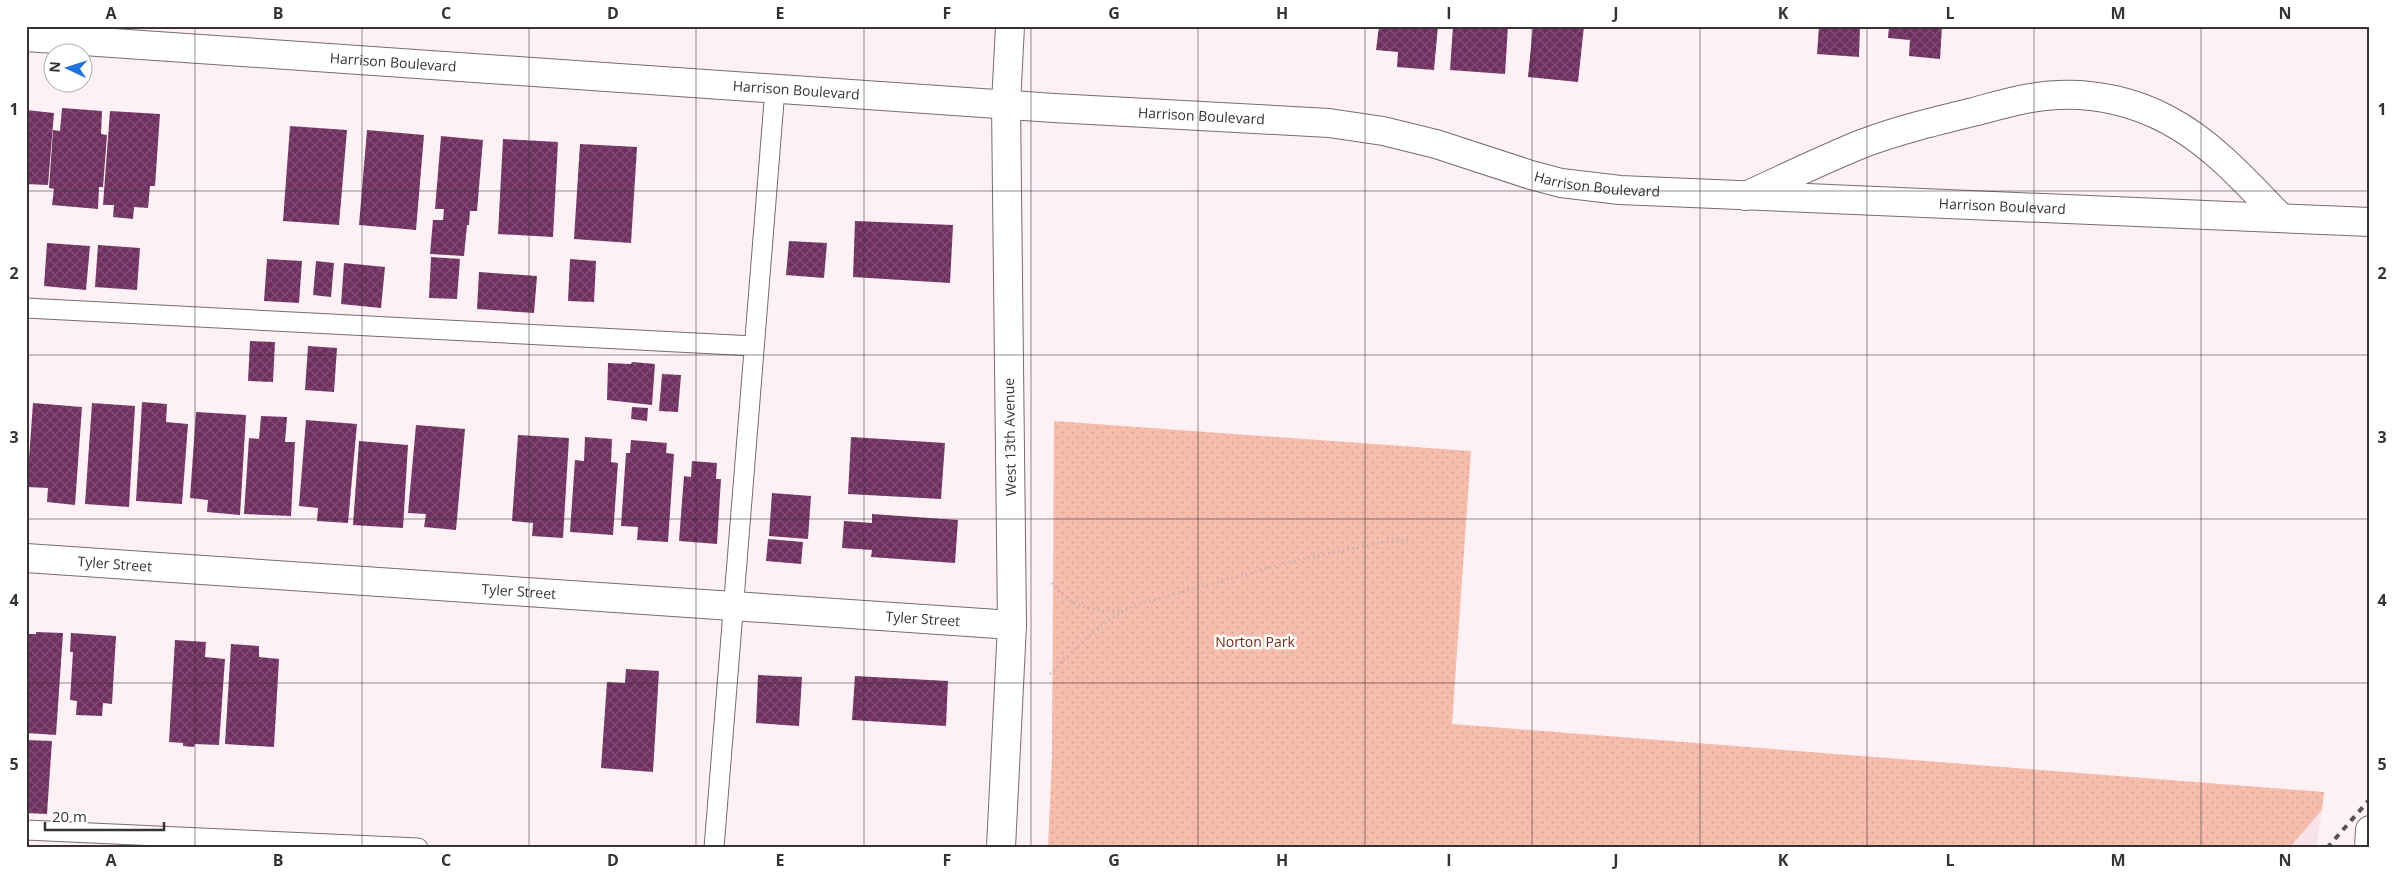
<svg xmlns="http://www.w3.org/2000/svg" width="2396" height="874" viewBox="0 0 2396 874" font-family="'Open Sans',sans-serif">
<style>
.built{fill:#f8e2e9}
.park{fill:url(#park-dots)}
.building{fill:url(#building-cross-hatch)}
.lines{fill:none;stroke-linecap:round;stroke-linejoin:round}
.service-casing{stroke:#786c70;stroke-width:21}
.minor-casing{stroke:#786c70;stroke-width:30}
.tertiary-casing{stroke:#786c70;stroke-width:30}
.secondary-casing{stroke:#786c70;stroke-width:30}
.path{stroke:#b8aeb1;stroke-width:3;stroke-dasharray:1 4;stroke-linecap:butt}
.service{stroke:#fff;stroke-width:19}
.minor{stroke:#fff;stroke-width:28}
.tertiary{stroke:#fff;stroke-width:28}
.secondary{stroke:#fff;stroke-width:28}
.rail{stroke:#585254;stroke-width:4;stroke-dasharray:6 6;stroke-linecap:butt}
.grid{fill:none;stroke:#373234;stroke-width:1;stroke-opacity:0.55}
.labels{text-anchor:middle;stroke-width:5;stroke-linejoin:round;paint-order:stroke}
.street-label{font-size:14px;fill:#373234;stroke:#fff}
.park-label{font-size:14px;fill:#752a13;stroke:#fff}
.neatline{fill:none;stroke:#373234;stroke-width:2}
.grid-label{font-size:16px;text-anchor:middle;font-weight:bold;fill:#373234}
</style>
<defs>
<pattern id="park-dots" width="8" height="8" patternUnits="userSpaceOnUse" patternTransform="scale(1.25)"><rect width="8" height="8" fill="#f6bdac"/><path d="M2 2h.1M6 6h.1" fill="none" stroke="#d4a395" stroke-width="1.8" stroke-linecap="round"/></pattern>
<pattern id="building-cross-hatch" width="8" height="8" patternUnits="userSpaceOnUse" patternTransform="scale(1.25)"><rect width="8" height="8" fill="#6f3060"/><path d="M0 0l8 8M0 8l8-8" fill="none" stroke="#804d74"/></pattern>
</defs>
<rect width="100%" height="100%" fill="#fef1f5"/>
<!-- built -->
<path class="built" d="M2322,810L2316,848H2289Z"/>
<!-- park -->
<path class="park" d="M1054,421L1471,451L1452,724L2324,792L2322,810L2289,848H1048L1052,757Z"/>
<!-- building -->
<path class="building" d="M1379,26H1438L1434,70L1397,67L1398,52L1376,50Z
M1453,26H1508L1505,74L1450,70Z
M1533,26H1584L1578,82L1528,77Z
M1819,26H1860L1859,57L1817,54Z
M1889,26H1942L1940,59L1909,56L1910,40L1888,38Z
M62,108L102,111L101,134L107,135L103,187H99L98,209L52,205L54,189L49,188L53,130L60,131Z
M26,110L54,113L48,185L26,184Z
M110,111L160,114L155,186H150L148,208L134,207L133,219L113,217L114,205H103Z
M290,126L347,130L339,225L283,221Z
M367,130L424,135L416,230L359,225Z
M441,136L483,140L477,211H470L469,225H467L464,256L430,254L433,220H443L444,209H435Z
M503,139L558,142L553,237L498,234Z
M580,144L637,147L631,243L574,239Z
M855,221L953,225L950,283L853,277Z
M789,241L827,243L824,278L786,275Z
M47,243L90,246L86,290L44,286Z
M98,245L140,248L137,290L95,287Z
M431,257L460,259L457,299L429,298Z
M267,259L302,261L299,303L264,301Z
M570,259L596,261L594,302L568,301Z
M316,261L334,263L331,297L313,295Z
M344,263L385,267L381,308L341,304Z
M479,272L537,276L534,313L477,309Z
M250,341L275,342L273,382L248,381Z
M308,346L337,348L334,392L305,390Z
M632,362L655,364L652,405L607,400L608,363L631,364Z
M662,374L681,375L678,412L659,411Z
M142,402L167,404L166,422L188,424L182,504L136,501Z
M33,403L82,407L75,505L47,502L48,488L27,487Z
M92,403L135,406L129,507L85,504Z
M632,407L648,408L647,421L631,419Z
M196,412L246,415L240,515L207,512L208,500L190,498Z
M261,416L287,417L285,442H295L291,516L244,514L249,438L259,439Z
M306,420L357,424L348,523L317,521L318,508L299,506Z
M416,425L465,429L456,530L424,527L426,514L408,513Z
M518,435L569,438L563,538L532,536L533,523L512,521Z
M585,437L612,439L611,462L618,463L613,535L570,532L575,460L584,461Z
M851,437L945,443L941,499L848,494Z
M631,440L667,443L666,453L674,454L668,542L637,540L638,527L621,526L626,453H630Z
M359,441L408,445L403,528L353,525Z
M692,461L717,463L716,479H721L717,544L679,541L684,476L691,477Z
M772,493L811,496L808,539L769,536Z
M872,514L958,520L955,563L871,557L872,550L842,548L844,521L872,523Z
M768,539L803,542L801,564L766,561Z
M36,632L63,633L56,735L26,733V634H36Z
M71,633L116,636L112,704L103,703L102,716L76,715L77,701L70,700L73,652H70Z
M175,640L206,642L205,657L225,659L219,745L195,744L194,747L183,746V743L169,742Z
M231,644L259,646V657L279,659L274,747L225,744Z
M626,669L659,671L653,772L601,768L607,682L625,683Z
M758,675L802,677L799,726L756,723Z
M855,676L948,681L946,726L852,720Z
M26,740L52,741L47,814L26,813Z"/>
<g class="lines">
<!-- service casing -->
<g class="service-casing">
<path id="service" d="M26,308L754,346
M26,830L418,848
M714,848L775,89"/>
</g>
<!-- minor casing -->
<g class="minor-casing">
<g id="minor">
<path d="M1746,196C1785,178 1824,159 1864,143C1899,130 1936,121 1973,112C2000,105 2029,96 2058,95C2095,93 2135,102 2168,120C2212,143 2247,183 2281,218"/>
<path id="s1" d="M26,558L1012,625"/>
<path d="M1001,848L1012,625L1006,104L1010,26"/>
</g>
</g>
<!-- tertiary casing -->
<g class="tertiary-casing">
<g id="tertiary">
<path id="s2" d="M26,37L1054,108L1329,123L1383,131L1436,144L1531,175L1561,183L1620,190L2370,222"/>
</g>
</g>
<!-- secondary casing -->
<g class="secondary-casing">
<path id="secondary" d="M2369,848L2370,830"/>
</g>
<!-- path -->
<path class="path" d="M1052,583C1069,606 1092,612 1120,611
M1050,674C1077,647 1103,618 1139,604L1301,559L1384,542L1411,540"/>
<!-- service -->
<use href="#service" class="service"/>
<!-- minor -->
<use href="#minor" class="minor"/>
<!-- tertiary -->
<use href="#tertiary" class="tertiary"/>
<!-- secondary -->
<use href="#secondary" class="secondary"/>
<!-- rail -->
<path class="rail" d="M2327,848L2370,799"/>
</g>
<!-- grid -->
<path class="grid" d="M195,26V848M362,26V848M529,26V848M696,26V848M864,26V848M1031,26V848M1198,26V848M1365,26V848M1532,26V848M1700,26V848M1867,26V848M2034,26V848M2201,26V848M26,191H2370M26,355H2370M26,519H2370M26,683H2370"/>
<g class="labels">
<!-- street labels -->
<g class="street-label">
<text dy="5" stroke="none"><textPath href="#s2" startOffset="368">Harrison Boulevard</textPath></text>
<text dy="5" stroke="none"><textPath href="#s2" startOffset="772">Harrison Boulevard</textPath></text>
<text dy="5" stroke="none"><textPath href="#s2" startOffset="1178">Harrison Boulevard</textPath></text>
<text dy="5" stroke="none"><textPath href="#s2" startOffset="1582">Harrison Boulevard</textPath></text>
<text dy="5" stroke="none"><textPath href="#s2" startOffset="1988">Harrison Boulevard</textPath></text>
<text transform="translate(1010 437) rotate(-91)" y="5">West 13th Avenue</text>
<text dy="5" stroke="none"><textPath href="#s1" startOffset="89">Tyler Street</textPath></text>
<text dy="5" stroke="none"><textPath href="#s1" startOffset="494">Tyler Street</textPath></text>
<text dy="5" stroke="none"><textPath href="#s1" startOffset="899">Tyler Street</textPath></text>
</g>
<!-- park labels -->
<g class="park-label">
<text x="1255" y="647">Norton Park</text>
</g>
</g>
<!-- border -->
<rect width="2396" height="874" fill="none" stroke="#ffffff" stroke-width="55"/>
<!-- north arrow -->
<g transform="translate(68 68) rotate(274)"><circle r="24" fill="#ffffff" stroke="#afadae"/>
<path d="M0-4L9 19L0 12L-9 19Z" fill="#2172dd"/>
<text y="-8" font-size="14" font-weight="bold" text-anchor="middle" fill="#373234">N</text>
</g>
<!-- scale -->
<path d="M45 822v8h119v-8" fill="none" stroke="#373234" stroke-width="2.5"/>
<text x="52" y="822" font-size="15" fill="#373234" stroke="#ffffff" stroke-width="4" paint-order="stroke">20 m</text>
<rect x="28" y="28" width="2340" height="818" class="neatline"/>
<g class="grid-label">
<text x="111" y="19">A</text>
<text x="278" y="19">B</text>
<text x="446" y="19">C</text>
<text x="613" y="19">D</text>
<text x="780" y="19">E</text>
<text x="947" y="19">F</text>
<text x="1114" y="19">G</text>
<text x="1282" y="19">H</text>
<text x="1449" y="19">I</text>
<text x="1616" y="19">J</text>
<text x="1783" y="19">K</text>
<text x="1950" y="19">L</text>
<text x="2118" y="19">M</text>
<text x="2285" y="19">N</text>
<text x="14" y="115">1</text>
<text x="2382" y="115">1</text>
<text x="14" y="279">2</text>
<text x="2382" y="279">2</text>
<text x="14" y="443">3</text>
<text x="2382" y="443">3</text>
<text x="14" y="606">4</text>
<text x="2382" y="606">4</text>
<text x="14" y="770">5</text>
<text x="2382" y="770">5</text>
<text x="111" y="866">A</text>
<text x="278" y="866">B</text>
<text x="446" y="866">C</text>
<text x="613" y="866">D</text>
<text x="780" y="866">E</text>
<text x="947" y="866">F</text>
<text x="1114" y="866">G</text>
<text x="1282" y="866">H</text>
<text x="1449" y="866">I</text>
<text x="1616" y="866">J</text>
<text x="1783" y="866">K</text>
<text x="1950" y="866">L</text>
<text x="2118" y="866">M</text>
<text x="2285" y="866">N</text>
</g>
</svg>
